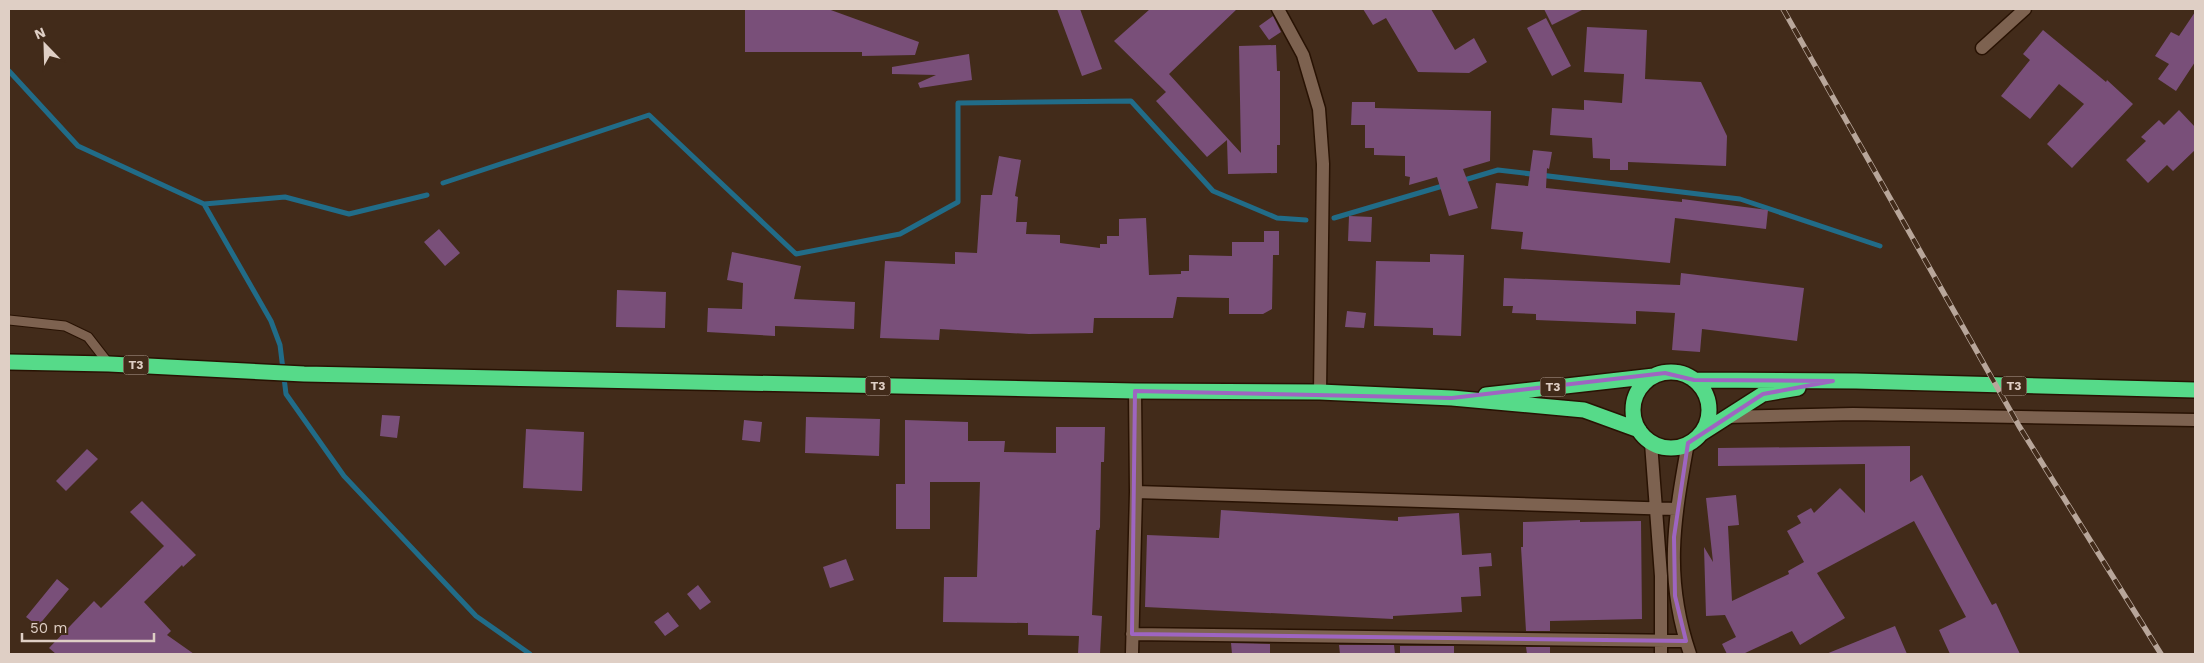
<svg xmlns="http://www.w3.org/2000/svg" width="2204" height="663" viewBox="0 0 2204 663" font-family="'Work Sans',sans-serif">
<style>
.lines{fill:none;stroke-linecap:round;stroke-linejoin:round}
.stream{stroke:#216c88;stroke-width:5}
.building{fill:#794f79}
.lane-casing{stroke:#281203;stroke-width:11}
.street-casing{stroke:#281203;stroke-width:15}
.highway-casing{stroke:#281203;stroke-width:18}
.lane{stroke:#7d6250;stroke-width:9}
.street{stroke:#7d6250;stroke-width:12}
.highway{stroke:#56da89;stroke-width:15}
.rail-casing{stroke:#b8a69a;stroke-width:5.5}
.rail{stroke:#422b1a;stroke-width:4;stroke-dasharray:11;stroke-linecap:butt}
.marked{fill:none;stroke:#9e65c1;stroke-width:4;stroke-linejoin:round}
.labels{text-anchor:middle;stroke-width:4;stroke-linejoin:round;paint-order:stroke}
.shield{fill:#422b1a;stroke:#b09e92;stroke-width:1}
.shield-label{font-size:12px;font-weight:bold;fill:#dfcfc5}
</style>
<rect width="100%" height="100%" fill="#422b1a"/>
<g class="lines">
<!-- stream -->
<path class="stream" d="M9,71L78,146L204,204L271,321L280,345L286,394L344,476L476,616L530,654
M1461,181L1498,170L1740,199L1880,246
M443,183L649,115L796,254L900,234L958,202V103L1131,101L1213,191L1277,218L1306,220
M204,204L285,197L349,214L427,195
M1334,218L1446,185"/>
</g>
<!-- building -->
<path class="building" d="M745,9H828L919,42L915,55L862,56V52H745Z
M1057,9H1080L1102,69L1082,76Z
M1150,9H1237L1169,74L1241,153L1239,46L1276,45L1277,71H1280V145H1277V173L1228,174L1227,140L1207,157L1156,101L1166,92L1114,41Z
M1363,9H1431L1455,50L1474,38L1487,62L1469,73L1418,72L1386,18L1373,25Z
M1544,9H1584L1552,25Z
M2195,12V62L2176,91L2158,79L2169,64L2155,56L2171,32L2179,36Z
M1273,16L1281,32L1269,40L1259,26Z
M1546,18L1571,66L1552,76L1527,28Z
M1587,27L1647,30L1645,79L1701,82L1727,136L1726,166L1628,162V170H1610V159L1593,158L1592,138L1550,135L1552,108L1584,110V100L1622,103L1624,74L1584,72Z
M2043,30L2106,82L2107,80L2133,104L2072,168L2047,144L2084,104L2059,84L2030,119L2001,96L2030,60L2023,54Z
M969,54L972,80L920,88L918,83L936,75L892,74V67Z
M1352,102H1375V108L1491,111L1490,161L1463,169L1478,208L1449,216L1437,177L1409,185L1410,177L1405,176V156L1374,155V148H1365V125H1351Z
M2179,110L2195,127V150L2173,171L2167,165L2148,183L2126,160L2146,141L2141,137L2159,120L2164,125Z
M1533,150L1552,152L1549,169L1547,168L1546,188L1682,202V199L1768,210L1766,229L1675,218L1670,263L1521,249L1523,232L1491,229L1496,183L1528,186Z
M999,156L1021,160L1015,196L1018,197L1016,222H1027L1026,234L1060,235V243L1100,248V244H1107V236H1119V219L1146,218L1149,275L1181,274V271H1189V255L1232,256V242H1264V231H1279V255H1273L1272,309L1263,314H1229V298L1177,297L1173,318H1094L1093,333L1029,334L940,329L939,340L880,338L885,261L955,264V252L977,253L981,195H992Z
M1349,216L1372,217L1371,242L1348,241Z
M439,229L460,253L445,266L424,242Z
M732,252L801,266L794,299L855,302L854,329L775,326V336L707,332L708,308L742,309L743,283L727,280Z
M1430,254L1464,255L1461,336L1433,335V328L1374,326L1376,261L1430,262Z
M1681,273L1804,288L1797,341L1702,329L1700,352L1672,350L1675,313L1636,311V324L1536,320V314L1512,313L1513,306H1503L1504,278L1680,285Z
M617,290L666,292L665,328L616,327Z
M1347,311L1366,313L1364,328L1345,327Z
M382,415L400,416L397,438L380,436Z
M806,417L880,419L879,456L805,453Z
M744,420L762,422L760,442L742,440Z
M905,420L968,422V441H1005L1004,452L1056,453V427H1105L1104,462H1101L1100,527L1099,530H1096L1092,615L1102,616L1100,654H1078L1079,636L1028,635V623L943,622L944,577H977L980,482H930V529H896V484H905Z
M526,429L584,432L582,491L523,488Z
M1910,446V482L1922,475L1992,605L1996,603L2020,654H1950L1939,630L1966,617L1914,521L1817,573L1845,618L1800,645L1792,631L1743,654H1727L1722,644L1736,637L1725,615L1706,616L1704,547L1713,562L1706,498L1736,495L1739,525L1728,526L1732,601L1789,574L1788,571L1804,562L1787,531L1801,523L1797,516L1811,508L1814,513L1840,488L1865,513V464L1718,466V448Z
M87,449L98,459L66,491L56,481Z
M142,501L196,555L183,567L182,565L144,602L171,631L167,635L194,654H56L49,648L94,601L101,608L164,546L130,512Z
M1221,510L1398,521V517L1459,513L1462,555L1491,553L1492,566L1479,567L1481,596L1461,597L1462,612L1393,616V619L1145,607L1147,535L1219,538Z
M1580,520V522L1641,521L1642,619L1550,621V631H1526L1521,547H1523V522Z
M846,559L854,580L830,588L823,567Z
M57,579L69,589L38,626L26,617Z
M698,585L711,602L700,610L687,594Z
M668,612L679,626L665,636L654,622Z
M1895,626L1907,654H1826Z
M1231,643L1270,644V654H1232Z
M1339,645H1394L1395,654H1340Z
M1400,646H1454V654H1400Z
M1526,647H1550V654H1527Z"/>
<g class="lines">
<!-- lane casing -->
<g class="lane-casing">
<path id="lane" d="M9,320L65,326L88,337L109,364"/>
</g>
<!-- street casing -->
<g class="street-casing">
<path id="street" d="M1278,9L1303,55L1319,109L1323,164L1320,392
M1982,48L2025,9
M1725,417L1853,414L2195,420
M1651,443L1661,576V654
M1688,443C1674,520 1664,578 1690,654
M1136,492L1676,509
M1132,634L1686,641
M1132,654L1136,492L1135,391"/>
</g>
<!-- highway casing -->
<g class="highway-casing">
<path id="highway" d="M9,362L109,364L304,374L1135,391L1320,392L1452,398L1584,410L1639,430
M1633 410a38 38 0 1 1 76 0a38 38 0 1 1-76 0Z
M1694,380L1856,381L2195,390
M1486,395L1654,376
M1702,433L1763,394L1798,388"/>
</g>
<!-- lane -->
<use href="#lane" class="lane"/>
<!-- street -->
<use href="#street" class="street"/>
<!-- highway -->
<use href="#highway" class="highway"/>
<!-- rail casing -->
<g class="rail-casing">
<path id="rail" d="M1783,9L2019,426L2161,654"/>
</g>
<!-- rail -->
<use href="#rail" class="rail"/>
</g>
<!-- marked area -->
<path class="marked" d="M1665,373L1694,380L1833,381L1763,394L1688,443L1674,537L1675,596L1686,641L1132,634L1135,391L1452,398Z"/>
<g class="labels">
<!-- shield labels -->
<g class="shield">
<rect x="123.5" y="355.5" width="25" height="19" rx="4"/>
<rect x="865.5" y="376.5" width="25" height="19" rx="4"/>
<rect x="2001.5" y="376.5" width="25" height="19" rx="4"/>
<rect x="1540.5" y="377.5" width="25" height="19" rx="4"/>
</g>
<g class="shield-label">
<text x="136" y="369">T3</text>
<text x="878" y="390">T3</text>
<text x="2014" y="390">T3</text>
<text x="1553" y="391">T3</text>
</g>
</g>
<!-- border -->
<rect width="2204" height="663" fill="none" stroke="#dfcfc5" stroke-width="20"/>
<!-- north arrow -->
<g transform="translate(45 45) rotate(337)" stroke="#422b1a" stroke-width="4" paint-order="stroke">
<path d="M0-4L9 19L0 12L-9 19Z" fill="#dfcfc5"/>
<text y="-8" font-size="14" font-weight="bold" text-anchor="middle" fill="#dfcfc5">N</text>
</g>
<!-- scale -->
<path d="M22 633v8h132v-8" fill="none" stroke="#dfcfc5" stroke-width="2.5"/>
<text x="30" y="633" font-size="15" fill="#dfcfc5" stroke="#422b1a" stroke-width="4" paint-order="stroke">50 m</text>
</svg>
